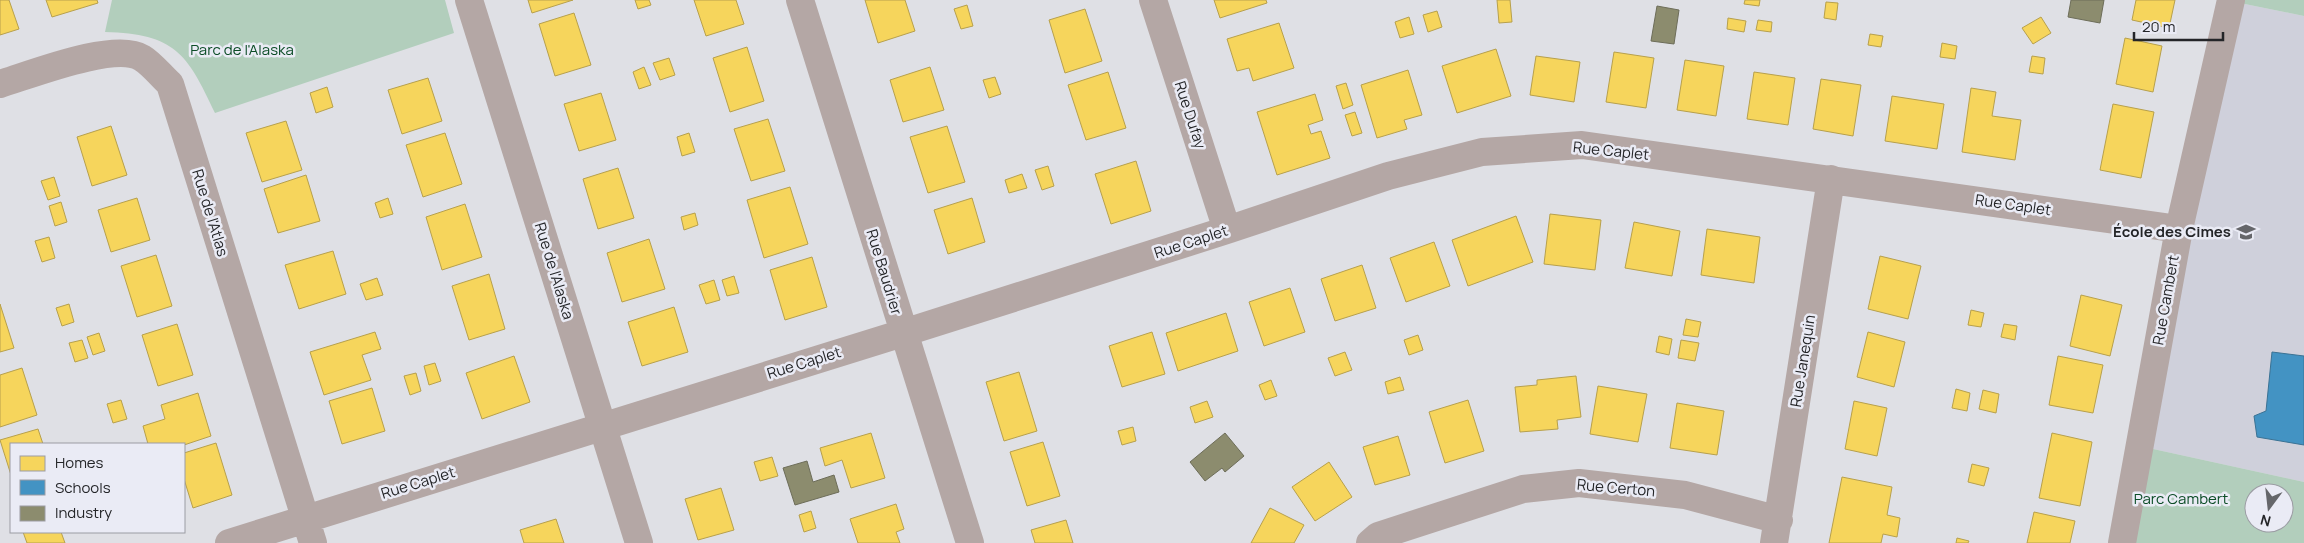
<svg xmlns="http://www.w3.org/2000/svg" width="2304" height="543" viewBox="0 0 2304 543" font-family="Manrope,sans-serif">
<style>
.built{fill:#cfd0db}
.green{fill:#b2cebc;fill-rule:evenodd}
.homes{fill:#f6d55c;stroke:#b7a04c}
.schools{fill:#4393c3;stroke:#3a7294}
.industry{fill:#8c8c6e;stroke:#6d6d59}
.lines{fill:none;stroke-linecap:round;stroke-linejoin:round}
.street{stroke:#b4a7a5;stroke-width:28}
.labels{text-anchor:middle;stroke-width:5;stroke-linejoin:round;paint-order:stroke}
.park-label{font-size:15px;fill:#0c4d27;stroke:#eaebf5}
.street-label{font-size:15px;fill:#242528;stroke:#eaebf5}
.poi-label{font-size:15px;font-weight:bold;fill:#242528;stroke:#eaebf5;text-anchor:end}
</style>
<rect width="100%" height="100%" fill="#dfe0e5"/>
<!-- built -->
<path class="built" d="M2235,2L2304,16V482L2144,447Z"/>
<!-- green -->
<path class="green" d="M112,0H445L454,33L215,113C187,53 175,34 105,32Z
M2235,0H2304V16L2235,2Z
M2144,447L2304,482V543H2127ZM2254,493H2284V523H2254Z"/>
<!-- homes -->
<path class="homes" d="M0,0H9L19,29L0,35Z
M46,0H97L98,3L52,17Z
M528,0H573L532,13Z
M635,0H649L651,5L638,9Z
M694,0H736L744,24L706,36Z
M865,0H905L915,31L878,43Z
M1214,0H1266L1267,3L1220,18Z
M1497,0H1510L1512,22L1499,23Z
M1745,0H1760L1759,6L1744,4Z
M2136,0H2175L2169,28L2132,20Z
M1826,2L1838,3L1836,20L1824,18Z
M967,5L973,26L961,29L954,9Z
M1085,9L1102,61L1065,73L1049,20Z
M1437,11L1442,27L1428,32L1423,15Z
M574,13L591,65L555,76L539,24Z
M1409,17L1414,34L1400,38L1395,22Z
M2041,17L2051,33L2033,44L2022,28Z
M1728,18L1746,21L1744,32L1727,29Z
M1758,20L1772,22L1771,32L1756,30Z
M1279,23L1294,68L1253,81L1249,68L1237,71L1227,39Z
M1870,34L1883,36L1881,47L1868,45Z
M2125,38L2162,46L2153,92L2116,84Z
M1942,43L1957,46L1955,59L1940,57Z
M747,47L764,101L730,112L713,58Z
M1496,49L1511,96L1457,113L1442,66Z
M1614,52L1654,58L1646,108L1606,102Z
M1536,56L1580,62L1574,102L1530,95Z
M2032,56L2045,58L2043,74L2029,72Z
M669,58L675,75L660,80L653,63Z
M1685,60L1724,66L1716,116L1677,110Z
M644,67L651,85L639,89L633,72Z
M930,67L944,110L903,122L890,80Z
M1408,70L1422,115L1404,120L1407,129L1377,138L1361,85Z
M1108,72L1126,128L1086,140L1068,85Z
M1754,72L1795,78L1788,125L1747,119Z
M995,77L1001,94L989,98L983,80Z
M428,78L442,121L402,134L388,90Z
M1821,79L1861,85L1853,136L1813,129Z
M1346,83L1353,105L1343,109L1336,86Z
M327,87L333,107L316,113L310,93Z
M1971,88L1996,92L1992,116L2021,120L2015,160L1962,152Z
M601,93L616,140L579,151L564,104Z
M1315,94L1323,120L1308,125L1311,134L1321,131L1330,158L1277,175L1257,112Z
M1892,96L1944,104L1937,149L1885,141Z
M2113,104L2154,112L2141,178L2100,170Z
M1355,112L1362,133L1352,136L1345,115Z
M768,119L785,171L751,181L734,129Z
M286,121L302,170L262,182L246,133Z
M111,126L127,175L92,186L77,137Z
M947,126L965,182L928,193L910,137Z
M445,133L462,184L423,197L406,145Z
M689,133L695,152L682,156L677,137Z
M1136,161L1151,211L1111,224L1095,174Z
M1048,166L1054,186L1042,190L1035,170Z
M618,168L634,218L598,229L583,179Z
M1022,174L1027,188L1009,193L1005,180Z
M306,175L320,221L278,233L264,189Z
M54,177L60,196L48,200L41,181Z
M790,187L808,244L764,258L747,200Z
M137,198L150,240L111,252L98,210Z
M388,198L393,214L380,218L375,203Z
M972,198L985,242L948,254L934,210Z
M61,202L67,222L55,226L49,206Z
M465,204L482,257L442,270L426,217Z
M695,213L698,225L684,230L681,217Z
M1550,214L1601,220L1595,270L1544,264Z
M1516,216L1533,262L1468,286L1452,240Z
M1634,222L1680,231L1672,276L1625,268Z
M1707,229L1760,237L1754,283L1701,275Z
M49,237L55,258L42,262L35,241Z
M649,239L665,289L622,302L607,253Z
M1434,242L1450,286L1406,302L1390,258Z
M333,251L346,294L299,309L285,265Z
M156,255L172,306L137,317L121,266Z
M1880,256L1921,266L1908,319L1868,309Z
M812,257L827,307L785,320L770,270Z
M1362,265L1376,308L1335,321L1321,279Z
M489,274L505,329L469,340L452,286Z
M734,276L739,293L727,296L722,280Z
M377,278L383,295L366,300L360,284Z
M714,280L720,300L706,304L699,285Z
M1290,288L1305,332L1264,346L1249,302Z
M2081,295L2122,305L2110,356L2070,346Z
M0,304L14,348L0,352Z
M69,304L74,322L62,326L56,308Z
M674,307L688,352L642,366L628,322Z
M1971,310L1984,313L1981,327L1968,325Z
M1226,313L1238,351L1178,371L1166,333Z
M1686,319L1701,322L1698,337L1683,335Z
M177,324L193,375L158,386L142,335Z
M2004,324L2017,326L2015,340L2001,337Z
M375,332L381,349L362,355L371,380L324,395L310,352Z
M1152,332L1165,374L1122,387L1109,346Z
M1868,332L1905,342L1894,387L1857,377Z
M99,333L105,351L93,355L87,337Z
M1418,335L1423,350L1409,355L1404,340Z
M1659,336L1672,339L1669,355L1656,352Z
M82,340L88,358L75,362L69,343Z
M1681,340L1699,343L1695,361L1678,358Z
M1345,352L1352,370L1335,376L1328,358Z
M514,356L530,402L482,419L466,373Z
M2058,356L2103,365L2093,413L2049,405Z
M435,363L441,381L429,385L424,366Z
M22,368L37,415L0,427V375Z
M1019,372L1037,431L1004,441L986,382Z
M416,373L421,391L410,395L404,376Z
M1576,376L1581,417L1557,420L1558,429L1520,432L1515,387L1537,385V380Z
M1400,377L1404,390L1388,394L1385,382Z
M1271,380L1277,396L1265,400L1259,385Z
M1598,386L1647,394L1638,442L1590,434Z
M372,388L385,431L342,444L329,401Z
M1956,389L1970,393L1967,411L1952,408Z
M1983,390L1999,394L1996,413L1979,409Z
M198,393L211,436L184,445L148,444L143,426L165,419L161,405Z
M121,400L127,419L113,423L107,404Z
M1468,400L1484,451L1445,463L1429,412Z
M1207,401L1213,417L1195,423L1190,407Z
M1854,401L1887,408L1877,456L1845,449Z
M1677,403L1724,411L1717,455L1670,448Z
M1133,427L1136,441L1122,445L1118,431Z
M38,429L43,444H11V475L0,440Z
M871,433L885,478L851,488L842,460L825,466L820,448Z
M2052,433L2092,442L2080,506L2039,498Z
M1398,436L1410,475L1375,485L1363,447Z
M1043,442L1060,496L1027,506L1010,452Z
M216,443L232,495L193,508L184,479V453Z
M772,457L778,476L760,481L754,462Z
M1329,462L1352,497L1315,521L1292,487Z
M1972,464L1989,468L1984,486L1968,482Z
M1842,477L1892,487L1887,515L1900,518L1897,537L1883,534L1881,543H1829Z
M721,488L734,530L698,540L685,499Z
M896,504L904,529L896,532L900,543H858L850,519Z
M1270,508L1304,525L1294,543H1251Z
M811,511L816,528L804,532L799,515Z
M2034,512L2075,521L2070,543H2027Z
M556,519L564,543H524L520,530Z
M1066,520L1073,543H1035L1031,530Z
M23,532H61L65,543H27Z
M1957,538L1969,541L1968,543H1956Z"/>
<!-- schools -->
<path class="schools" d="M2272,352L2304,356V445L2257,437L2254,416L2266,411Z"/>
<!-- industry -->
<path class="industry" d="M2071,0H2104L2100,23L2068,17Z
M1657,6L1679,10L1674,44L1651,41Z
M1225,433L1244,456L1225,472L1222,468L1205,481L1190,462Z
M807,461L813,482L834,475L839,492L795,505L783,468Z"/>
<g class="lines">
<!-- street -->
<path class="street" d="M469,0L639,543
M800,0L970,543
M1153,0L1227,230
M0,84C30,75 115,41 142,58C152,64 161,76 170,84L313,543
M229,543L903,333L1227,230L1388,176L1482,152L1582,145L2179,229
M1370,543L1378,536L1523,489L1579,483L1685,495L1779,520
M1774,543L1831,179
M2122,543L2179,229L2231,0"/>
</g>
<!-- icons -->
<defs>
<g id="school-bare" transform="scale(1.5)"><path d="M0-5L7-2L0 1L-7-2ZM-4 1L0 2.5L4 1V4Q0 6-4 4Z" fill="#65666a" stroke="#eaebf5" stroke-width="2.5" paint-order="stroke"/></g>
</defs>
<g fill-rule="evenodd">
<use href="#school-bare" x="2246" y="232"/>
</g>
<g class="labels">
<!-- park labels -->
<g class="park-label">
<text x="242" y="55">Parc de l'Alaska</text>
<text x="2181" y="504">Parc Cambert</text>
</g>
<!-- street labels -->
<g class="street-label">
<text transform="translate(1190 115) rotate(72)" y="5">Rue Dufay</text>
<text transform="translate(1611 151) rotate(6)" y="5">Rue Caplet</text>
<text transform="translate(2013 205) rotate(8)" y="5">Rue Caplet</text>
<text transform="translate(210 213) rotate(73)" y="5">Rue de l'Atlas</text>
<text transform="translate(1191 242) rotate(-18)" y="5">Rue Caplet</text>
<text transform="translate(554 271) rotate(73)" y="5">Rue de l'Alaska</text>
<text transform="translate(884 272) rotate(73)" y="5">Rue Baudrier</text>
<text transform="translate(2166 300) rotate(-80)" y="5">Rue Cambert</text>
<text transform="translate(1803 361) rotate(-81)" y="5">Rue Janequin</text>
<text transform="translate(804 363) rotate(-17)" y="5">Rue Caplet</text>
<text transform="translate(418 483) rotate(-17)" y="5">Rue Caplet</text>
<text transform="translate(1616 488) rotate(5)" y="5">Rue Certon</text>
</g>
<!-- poi labels -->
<g class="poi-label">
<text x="2231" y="237">École des Cimes</text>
</g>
</g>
<!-- legend -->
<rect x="10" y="443" width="175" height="90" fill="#eaebf5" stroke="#9b9ca3"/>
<rect x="20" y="456" width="25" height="15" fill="#f6d55c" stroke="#9b9ca3"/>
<text x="55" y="468" font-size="15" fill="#242528">Homes</text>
<rect x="20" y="480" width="25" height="15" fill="#4393c3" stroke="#9b9ca3"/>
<text x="55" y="493" font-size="15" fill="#242528">Schools</text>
<rect x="20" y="506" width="25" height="15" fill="#8c8c6e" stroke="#9b9ca3"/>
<text x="55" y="518" font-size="15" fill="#242528">Industry</text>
<!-- north arrow -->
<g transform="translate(2269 508) rotate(195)"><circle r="24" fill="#eaebf5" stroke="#9b9ca3"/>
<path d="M0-4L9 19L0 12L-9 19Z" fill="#65666a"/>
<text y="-8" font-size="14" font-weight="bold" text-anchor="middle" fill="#242528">N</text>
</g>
<!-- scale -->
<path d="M2134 32v8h89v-8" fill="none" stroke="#242528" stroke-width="2.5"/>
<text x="2142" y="32" font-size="15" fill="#242528" stroke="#eaebf5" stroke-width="4" paint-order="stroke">20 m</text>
</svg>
